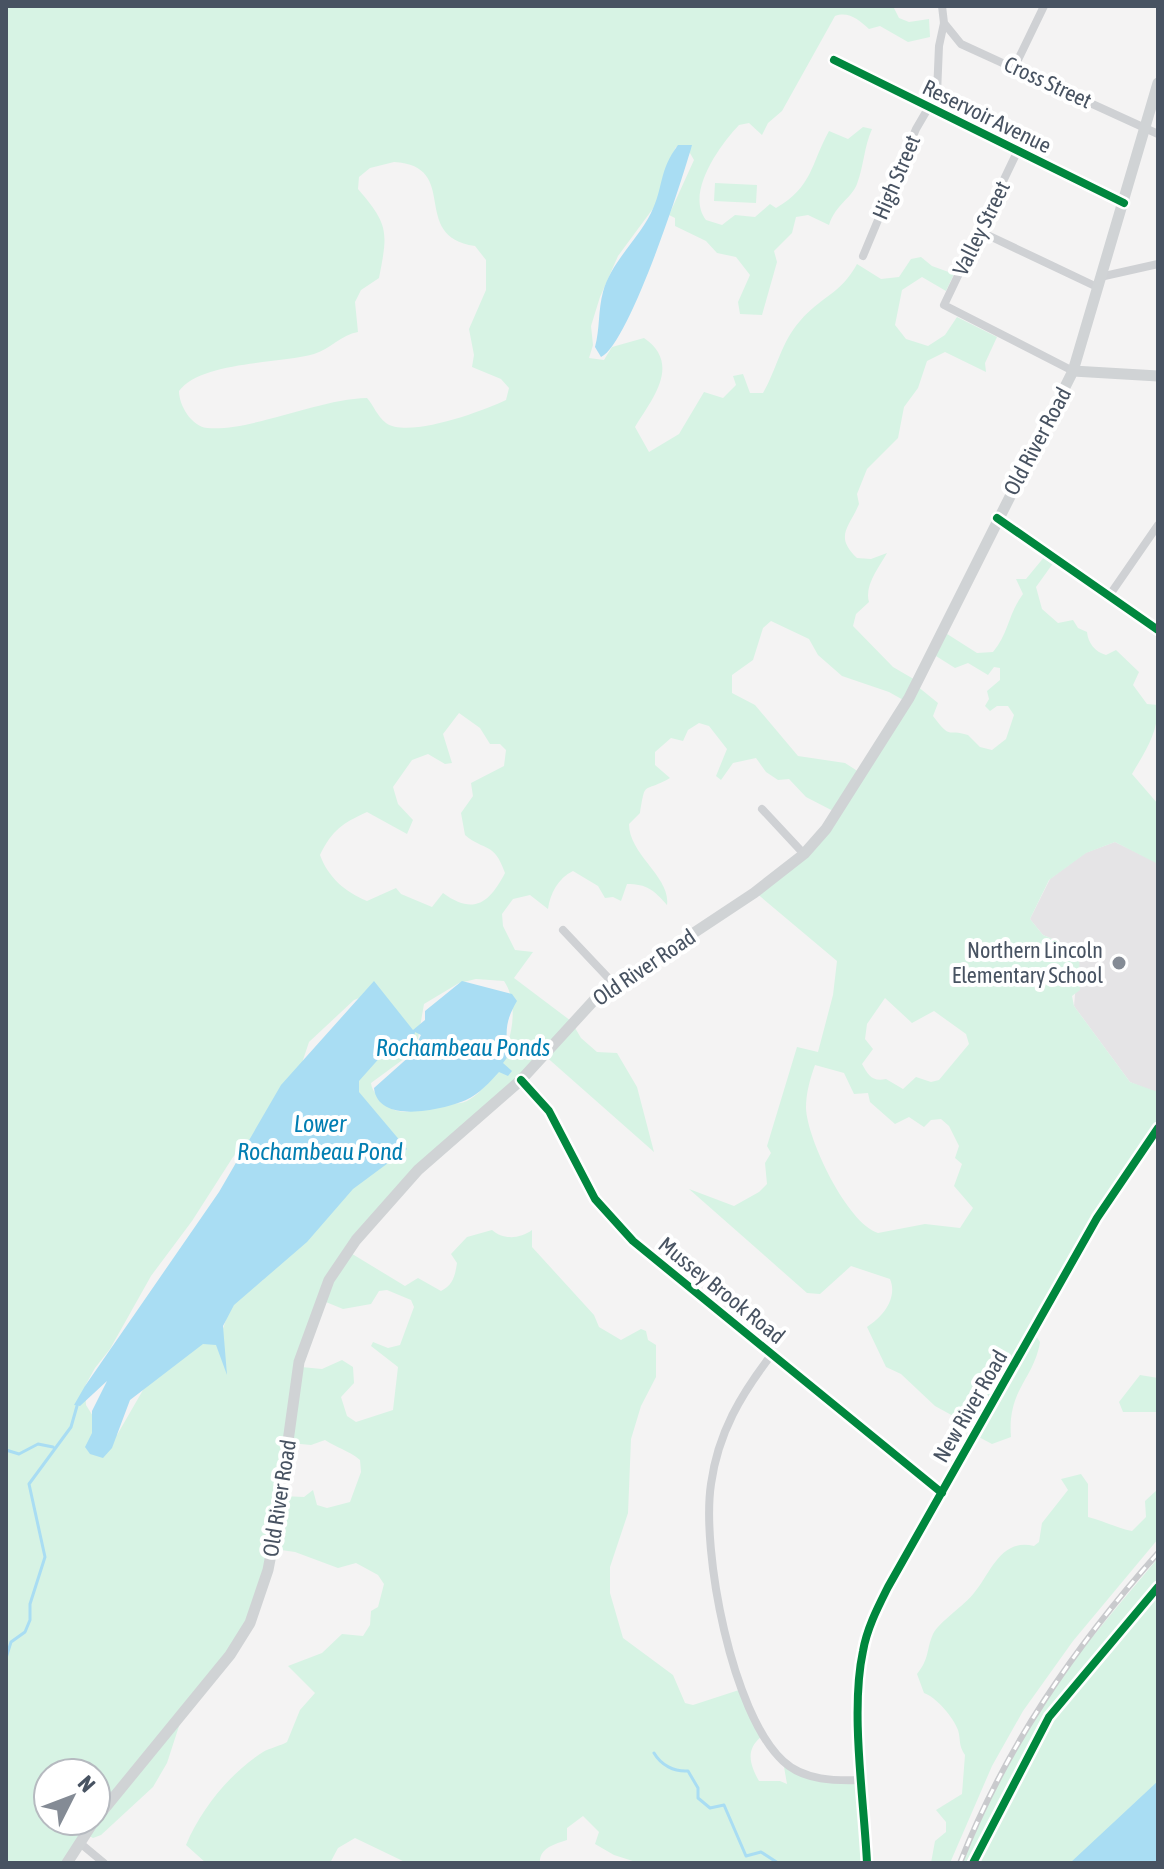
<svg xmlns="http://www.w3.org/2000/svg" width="1164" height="1869" viewBox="0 0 1164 1869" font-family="'Asap Condensed',sans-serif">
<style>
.education{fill:#e5e4e6}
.green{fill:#d7f3e4;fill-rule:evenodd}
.water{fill:#a9ddf3}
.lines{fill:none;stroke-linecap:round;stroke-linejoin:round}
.stream{stroke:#a9ddf3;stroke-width:3}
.minor{stroke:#cfd1d4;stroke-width:8}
.tertiary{stroke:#cfd1d4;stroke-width:9}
.secondary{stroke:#d0d3d5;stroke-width:11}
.rail-casing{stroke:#c9cacd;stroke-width:6}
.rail{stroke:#fff;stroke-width:3;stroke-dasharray:9;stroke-linecap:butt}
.cycleway-casing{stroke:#fff;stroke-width:13}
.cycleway{stroke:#00873e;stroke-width:8}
.poi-dot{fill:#848b95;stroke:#fff;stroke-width:3}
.labels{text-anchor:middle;stroke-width:8;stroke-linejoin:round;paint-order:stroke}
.street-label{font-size:22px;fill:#485362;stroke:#fff}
.poi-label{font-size:22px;fill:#485362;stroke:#fff;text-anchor:end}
.water-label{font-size:24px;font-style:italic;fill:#027eb2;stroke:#fff}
</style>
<rect width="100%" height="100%" fill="#f4f3f3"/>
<!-- education -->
<path class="education" d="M1115,842L1158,863L1156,1093L1130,1082L1074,1006L1079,950L1043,935L1030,919L1050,879L1085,853Z"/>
<!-- green -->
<path class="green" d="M6,6H893L899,18L909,22L929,19L930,37L908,42L880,26L869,29C859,20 849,11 835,16L782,111L768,123L762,135L749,123L739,125C720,145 685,193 706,220L722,225L735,215L755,217L770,204L776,208C813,187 811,163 829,131L848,139L863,127L872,129C864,147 864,165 857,184C851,199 836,204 829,225L808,215L796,217L792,233L774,251L777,262L762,315L740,314L738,302L750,275L736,257L717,253L706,241L675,226V218L669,215L694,160L687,148L676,147L666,169L663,195L618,256L600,297L591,326L593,345L589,358L604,360L612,347L644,338C682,364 652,399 635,427L649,452L679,434L704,392L723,398L736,385L733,376L743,374L750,393H763C777,369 781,342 800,321C820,297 841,294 857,264L881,279L899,277L911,259L921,257L932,266L954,274L946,291L922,277L902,290L895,325L906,339L928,346L945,335L957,317L997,337L985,363L986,372L945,352L927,361L918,388L904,407L898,438L867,469L857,494L859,504C849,528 834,536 857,558L871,559L887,553C879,567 864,586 869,602L856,614L853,626L893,667L917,681V686L938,703L933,716C952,741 946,728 968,735L980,747L992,750L1006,739L1014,715L1008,706H997L990,711L985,706L989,699L987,691L1000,680V668L994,667L988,675L968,663L955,668L936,656L944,632L977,653L993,652C1009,633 1008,614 1023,594L1016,579H1026L1045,556L1054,562L1036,587L1042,609L1058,623L1073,620L1078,628L1087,632C1088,643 1095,652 1106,655L1116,650L1139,672L1133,685L1147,704L1158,705C1158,733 1146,750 1132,774L1158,804V864L1115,842L1086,853L1049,880L1030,919L1043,935L1079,950L1080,990L1072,996L1074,1006L1130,1082L1158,1092V1128L1033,1331L1040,1342C1034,1379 1007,1390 1011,1437L992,1444L975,1435V1428L935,1406L901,1374L886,1367L867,1327C883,1317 898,1298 890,1279L851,1266L820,1294L807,1293L689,1189L734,1206L759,1192L767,1184L765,1163L771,1153L767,1146L797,1047L818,1052L833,995L837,961L755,892L794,862L835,812L806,797L789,779L778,780L766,772L756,758L733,763L721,780L716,776L727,749L709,726L699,723L688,730L683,741L671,738L655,752V765L670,778C642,794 646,779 640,813L629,824C629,855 671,877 667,905C654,890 647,884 627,884L621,901L613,897L605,898L598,886L573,871C558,878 550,894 548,909L530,895L513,899L502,914L503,926L515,950L533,952L514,978L571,1021L581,1038L597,1052L617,1053L637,1087L654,1152L543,1054L455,1134L349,1252L405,1286L418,1278L441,1291C453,1285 455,1276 457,1263L451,1254L467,1237L492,1230C503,1240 520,1239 532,1230V1247L594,1315L599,1327L621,1340L641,1329L646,1331L648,1340L656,1345V1377L641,1406L631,1439L628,1513L610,1567V1593L623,1638L673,1675L685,1703L693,1705L739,1690L761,1737C745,1750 750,1765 759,1781H780L787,1784L783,1761L809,1776L863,1780L865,1863H639L614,1855L595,1844L599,1832L583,1816L567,1828V1840C555,1844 539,1848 540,1863H407L355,1838L338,1848L330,1863H206L186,1845C201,1809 230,1773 263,1752C270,1748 280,1746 287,1742L300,1710L315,1693L288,1666L322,1653L342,1634L363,1636L370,1625L371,1611L378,1607L384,1584L378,1575L356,1563L338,1568L295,1552L274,1549L251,1617L180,1723L167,1763L153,1787L101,1835L93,1838L86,1834L64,1863H6ZM394,162C462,166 408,236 475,246L486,260V290L469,329L474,355L472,367L501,379L509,388L506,400C483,411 408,439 386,423C377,416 374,406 367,398C318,399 250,432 207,428C191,426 179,405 179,391C201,361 279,364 314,354C330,349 341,335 358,332L355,302L361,290L379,278C388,232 389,225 358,189L359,177L370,168ZM771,621L809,639L818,655L842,676L889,692L905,701L859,772L845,763L798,756L755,705L732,693V675L753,660L763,628ZM459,713L480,728L490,744H500L506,750L504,766L471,783L473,796L461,813L465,835C485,852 494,841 505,873C489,904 473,915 443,893L432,907L401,894L396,888L367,901C345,892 328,877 320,855C332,830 343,823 367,812L407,834L413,820L398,804L393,787L412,760L428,754L445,764L452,763L443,734ZM476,979L504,981C527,1014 501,1083 467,1101C459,1105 451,1103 443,1104C417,1106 401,1123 380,1099C376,1093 372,1091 371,1083L416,1050L424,1004L459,983ZM377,991L401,1044L394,1048L388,1045L348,1082L263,1280L231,1304L220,1338L192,1342L179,1353L143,1390L117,1435L96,1421L86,1405L85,1386L95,1368L110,1349L151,1276L192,1221L233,1157L266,1125L296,1081L309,1042L354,1000ZM885,998L912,1023L934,1011L966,1034L969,1044L939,1080L931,1082L916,1077L903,1089L886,1079C872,1082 868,1075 862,1064L873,1049L865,1039L867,1024ZM815,1065L844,1073L854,1094L868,1093L870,1102L895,1124L909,1117L924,1127L931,1120L941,1119L949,1126L959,1146L955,1158L962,1164L954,1186L973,1208L960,1228L925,1224L878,1233C847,1223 807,1139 806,1108C806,1093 810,1079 815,1065ZM387,1290L411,1300L414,1307L400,1345L388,1348L373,1342L371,1346L398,1367L393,1410L356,1422L347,1416L341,1397L354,1383L353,1367L342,1360L322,1369L301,1367L321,1300L343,1309L371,1304L379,1291ZM325,1440C337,1448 348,1450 360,1460L361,1472L350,1502L327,1508L317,1505L313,1490L304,1497L283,1496L290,1443L311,1445ZM48,1773H96V1821H48Z
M715,183L757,185L756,203L714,201Z
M1140,1375L1158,1378V1412H1123L1119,1402Z
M1081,1474L1088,1484V1517C1104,1521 1117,1528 1132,1531L1146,1517L1145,1501L1158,1489V1539L1073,1641L1023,1711L992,1766L950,1863H931L935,1841L946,1832V1822L936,1810L962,1794L965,1755C958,1745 961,1740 958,1730C954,1718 936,1697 924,1693L917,1674C930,1658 926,1650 933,1634C939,1622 965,1605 974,1593C991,1573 1000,1538 1034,1546L1039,1542L1042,1523L1068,1490L1061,1479Z
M1158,1558V1782L1076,1863H962C983,1816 1002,1768 1030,1724C1067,1664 1113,1612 1158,1558Z"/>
<!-- water -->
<path class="water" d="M678,145H692C682,181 629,344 601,357L595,347C600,329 598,310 603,292C611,262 637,241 651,213C664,187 658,172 678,145Z
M374,981L413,1030L425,1020V1011L462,981L512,994L517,1001C505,1021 505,1033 509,1055L503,1063L512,1071L508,1076L499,1072C490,1082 479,1094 466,1100C442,1110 378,1125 374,1088L411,1055L421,1035L415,1032L414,1037L398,1050L391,1045L359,1081V1092L407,1149L353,1189L307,1242L234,1305L223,1326L227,1375L216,1345L203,1344L130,1400L112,1448L103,1458L90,1454L85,1447L92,1433V1411L107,1381L80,1406L74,1405L85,1386L219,1192L281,1085Z
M1158,1781V1863H1070Z"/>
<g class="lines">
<!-- stream -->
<path class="stream" d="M6,1450L19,1454L38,1444L53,1447
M6,1658L11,1642L25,1632L30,1620V1604L45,1557L29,1484L71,1427L77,1406
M654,1753C661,1765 674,1772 688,1771L698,1788V1798L710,1808L724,1805L746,1856L761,1852L778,1863"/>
<!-- minor -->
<path class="minor" d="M944,23L961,44L1158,134
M834,60L1124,203
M1015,66L1044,6
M1018,150L944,305L1073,371
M979,231L1097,287
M863,256L916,129L937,93L939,46L944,23L942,6
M1100,277L1158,264
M997,518L1158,630
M1109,596L1158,525
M762,809L804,854
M563,930L615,985
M521,1080L549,1111L595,1199L633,1241L942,1493
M772,1354C741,1394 718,1433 711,1484C701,1551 732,1714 783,1761C804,1781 836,1781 863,1780
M80,1843L104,1863"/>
<!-- tertiary -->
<path class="tertiary" d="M867,1863C864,1800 850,1711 863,1651C867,1628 878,1607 888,1587L1097,1218L1158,1128"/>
<!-- secondary -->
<path class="secondary" d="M1073,371L1158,376
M96,1819L230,1655L250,1623L268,1570L276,1528L299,1362L329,1280L356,1240L418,1170L521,1080L597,997L754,893L804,854L826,829L909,698L1073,371L1158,83
M67,1863L94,1821"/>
<!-- rail casing -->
<g class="rail-casing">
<path id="rail" d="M960,1863C1006,1746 1075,1646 1158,1553"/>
</g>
<!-- rail -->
<use href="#rail" class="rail"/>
<!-- cycleway casing -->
<g class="cycleway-casing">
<path id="cycleway" d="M834,60L1124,203
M997,518L1158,630
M521,1080L549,1111L595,1199L633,1241L942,1493
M867,1863C864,1800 850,1711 863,1651C867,1628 878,1607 888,1587L1097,1218L1158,1128
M973,1863L1049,1717L1158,1587"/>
</g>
<!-- cycleway -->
<use href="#cycleway" class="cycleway"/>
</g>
<!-- markers -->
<circle class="poi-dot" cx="1119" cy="963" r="8"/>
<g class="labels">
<!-- street labels -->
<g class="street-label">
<text transform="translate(1048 82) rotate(25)" y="8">Cross Street</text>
<text transform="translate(987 116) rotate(26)" y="8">Reservoir Avenue</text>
<text transform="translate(896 177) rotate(-67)" y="8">High Street</text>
<text transform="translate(981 228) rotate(-64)" y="8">Valley Street</text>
<text transform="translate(1037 441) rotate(-62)" y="8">Old River Road</text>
<text transform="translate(644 967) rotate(-34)" y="8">Old River Road</text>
<text transform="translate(722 1290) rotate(39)" y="8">Mussey Brook Road</text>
<text transform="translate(970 1406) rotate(-60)" y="8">New River Road</text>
<text transform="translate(279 1498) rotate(-81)" y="8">Old River Road</text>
</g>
<!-- poi labels -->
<g class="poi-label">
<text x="1103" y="958">Northern Lincoln<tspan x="1103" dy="25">Elementary School</tspan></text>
</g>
<!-- water labels -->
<g class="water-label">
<text x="463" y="1056">Rochambeau Ponds</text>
<text x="320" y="1132">Lower<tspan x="320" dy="28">Rochambeau Pond</tspan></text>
</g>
</g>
<!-- border -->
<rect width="1164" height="1869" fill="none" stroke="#485362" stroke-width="16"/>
<!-- north arrow -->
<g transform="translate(72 1797) rotate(48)"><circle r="38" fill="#ffffff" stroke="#b6bac0" stroke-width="2"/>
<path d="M0-6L14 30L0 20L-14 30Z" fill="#848b95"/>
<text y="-12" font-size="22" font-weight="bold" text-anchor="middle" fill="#485362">N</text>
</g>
</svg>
